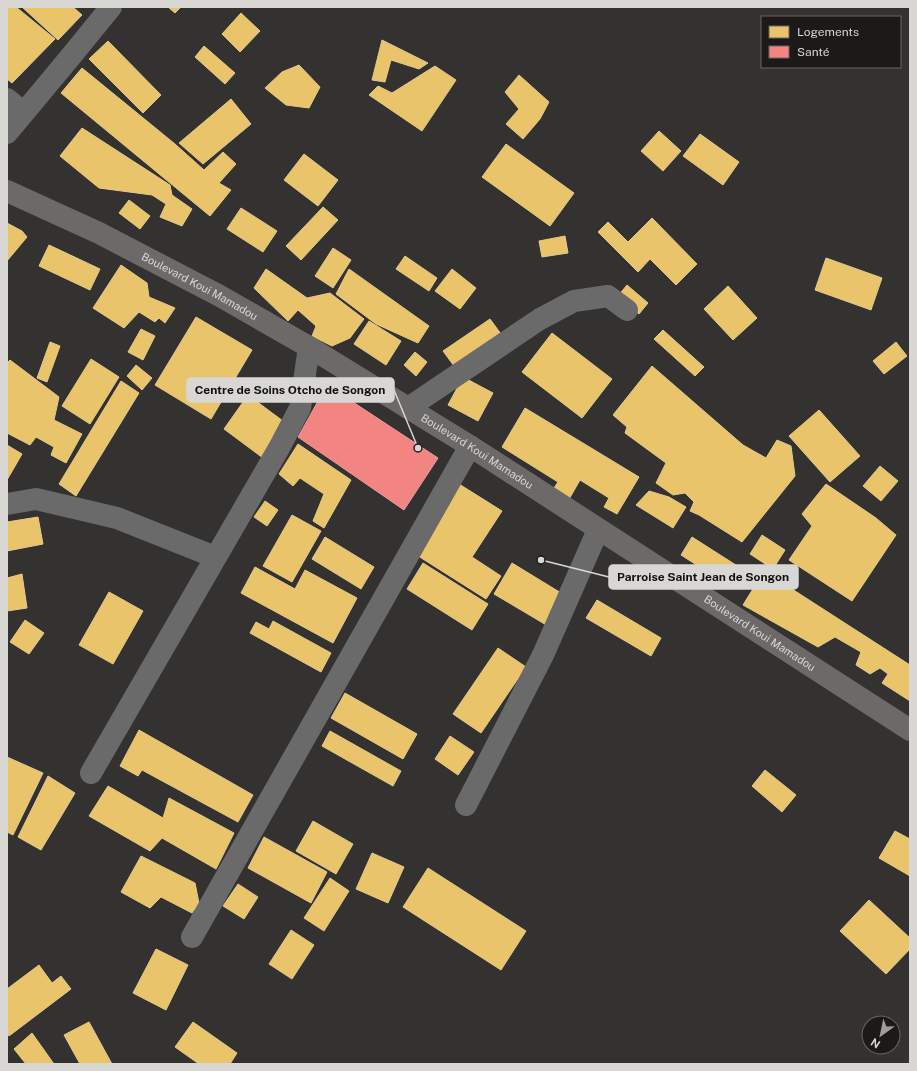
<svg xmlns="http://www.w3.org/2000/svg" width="917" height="1071" viewBox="0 0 917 1071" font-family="'Public Sans',sans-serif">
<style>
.homes{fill:#e9c46a;stroke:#e4ca8a}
.health{fill:#f28482;stroke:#ea9d9b}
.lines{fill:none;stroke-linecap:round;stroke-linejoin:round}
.minor{stroke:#6b6a6a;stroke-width:22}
.major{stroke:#6b6a69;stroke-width:22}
.labels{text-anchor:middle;stroke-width:4;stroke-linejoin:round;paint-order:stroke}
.street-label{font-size:11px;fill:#d8d7d4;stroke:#1b1a18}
.leader{fill:none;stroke:#d8d7d4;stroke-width:1.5}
.callout-dot{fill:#d8d7d4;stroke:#1b1a18;stroke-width:1.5}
.callout{fill:#d8d7d4;stroke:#d8d7d4;stroke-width:1.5}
.callout-label{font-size:12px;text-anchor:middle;font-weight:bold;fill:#111}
</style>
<rect width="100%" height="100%" fill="#333230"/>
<!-- homes -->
<path class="homes" d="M7,7H16L55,39L12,83L7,79Z
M22,7H73L82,15L58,40Z
M168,7H181L175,13Z
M241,13L260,31L240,52L222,34Z
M382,40L428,63L419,69L391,60L385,82L372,80Z
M108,41L161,95L143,113L89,59Z
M204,46L235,73L225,84L195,57Z
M299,65L320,87L309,108L286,105L265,88L282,72Z
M435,66L456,80L422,131L369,95L378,86L392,93Z
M82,68L175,144L204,170L223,152L236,164L219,183L231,190L210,216L61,93Z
M519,75L549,102L540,119L523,139L506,124L519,109L505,92Z
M231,99L251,124L203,164L179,143Z
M82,128L170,185L172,195L192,209L182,226L160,217L166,204L152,195L99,188L60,156Z
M659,131L681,151L663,171L641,151Z
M700,134L739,162L723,185L683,156Z
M506,144L574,193L550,226L482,177Z
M304,154L338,180L318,206L284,180Z
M129,200L150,216L140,229L119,213Z
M323,207L338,220L301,260L286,246Z
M241,208L277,231L263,252L227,229Z
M652,218L697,264L676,285L650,259L638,272L598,232L608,222L628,242Z
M7,223L22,231L27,237L7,261Z
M565,236L568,253L542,257L539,241Z
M49,245L100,269L90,290L39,266Z
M333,248L351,260L333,288L315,276Z
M405,256L437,278L429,291L396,269Z
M826,258L882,278L871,310L815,290Z
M121,265L147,283L149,297L175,308L165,323L159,318L155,322L139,312L124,328L93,308Z
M266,269L307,298L330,293L364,319L350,338L332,346L312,336L316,326L298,310L288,321L254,288Z
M349,269L429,326L418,343L376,324L336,294Z
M452,269L476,288L460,309L435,291Z
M627,285L648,303L639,314L618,296Z
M728,286L757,318L733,340L704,309Z
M196,317L252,350L211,419L155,385Z
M490,319L501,334L454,366L443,351Z
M369,321L401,341L386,365L354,344Z
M141,329L155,336L143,360L128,352Z
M663,330L704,367L695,376L654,339Z
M552,333L612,379L582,418L522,372Z
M50,342L60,346L47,382L37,378Z
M896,342L907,356L884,374L873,361Z
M415,352L427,362L416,376L404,365Z
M91,359L119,377L90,424L62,406Z
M10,360L59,397L54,420L82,434L66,463L51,455L54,447L36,437L30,445L7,433V363Z
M136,365L152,378L142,390L127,376Z
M652,366L743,445L766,458L777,440L791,446L795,476L742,542L699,515L690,511L694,502L685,493L673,495L656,483L666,463L625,433L627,427L613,415Z
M463,377L493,393L478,421L448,405Z
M121,381L139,393L76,496L59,484Z
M248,395L287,424L263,458L224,429Z
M525,408L639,477L617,514L604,507L609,498L580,480L568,501L552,491L558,482L502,447Z
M819,410L860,456L830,482L789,436Z
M298,444L351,480L324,528L313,521L324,494L300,478L293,486L279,474Z
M7,445L22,454L7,480Z
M880,466L898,481L881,501L863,486Z
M459,484L502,511L472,557L501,576L486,599L415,554Z
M826,484L876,518L896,535L852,601L789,560L812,526L802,514Z
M649,491L669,497L686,507L673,528L636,505Z
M265,501L278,510L267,526L254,517Z
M292,515L321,531L292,582L263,566Z
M38,517L43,544L7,551V522Z
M762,535L785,550L773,569L750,554Z
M325,537L374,567L361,589L312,559Z
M692,537L739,567L728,585L681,555Z
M423,563L488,604L472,630L407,589Z
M512,563L566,596L548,626L494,594Z
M255,567L295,589L305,570L357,598L333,643L241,593Z
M764,571L910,665V701L882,683L888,674L880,668L870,674L856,665L861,652L835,637L818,647L743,605Z
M22,574L27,608L7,611V578Z
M109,592L143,611L113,664L79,645Z
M597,600L661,638L651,656L586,618Z
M25,620L44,633L29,654L10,642Z
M273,621L331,653L321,672L250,633L256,622L269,629Z
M498,648L526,667L481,733L453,714Z
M345,693L417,734L403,759L331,718Z
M139,730L253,795L238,822L142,770L138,776L120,766Z
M330,731L401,771L393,786L322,746Z
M450,736L474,752L458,775L435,759Z
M7,757L43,773L13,835L7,832Z
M765,770L796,795L782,812L752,786Z
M48,776L75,793L41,850L18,837Z
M108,786L163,818L169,798L234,833L216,869L162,838L150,851L89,816Z
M313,821L353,844L336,874L296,851Z
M895,831L910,839V876L879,858Z
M264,837L327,872L311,903L248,868Z
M372,853L404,867L388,903L356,889Z
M141,856L195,883L199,903L192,913L161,897L150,908L121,892Z
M428,868L526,931L501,970L403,907Z
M330,878L349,891L324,931L304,918Z
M238,884L258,897L244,919L223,906Z
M869,900L910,938V949L886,974L840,931Z
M291,930L314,945L292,979L269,964Z
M156,949L188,965L166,1010L133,993Z
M39,965L52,983L61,976L71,989L9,1036L7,1033V989Z
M89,1022L112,1064H80L64,1035Z
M193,1022L237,1053L230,1064H199L175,1047Z
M32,1033L54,1064H26L14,1049Z"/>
<!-- health -->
<path class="health" d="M327,385L438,458L404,510L298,437Z"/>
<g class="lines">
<!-- minor -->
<path class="minor" d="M7,99L23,112
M7,133L72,55L111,7
M408,408L540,319L574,301L608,296L627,310
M7,504L36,499L117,518L215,557
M91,773L279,448L300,408L309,347
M466,805L543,655L598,530
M192,937L470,446"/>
<!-- major -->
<path class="major" id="s1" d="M7,191L99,233L220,296L309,347L470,446L910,730"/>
</g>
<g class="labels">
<!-- street labels -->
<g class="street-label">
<text dy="4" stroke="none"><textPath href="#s1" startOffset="215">Boulevard Koui Mamadou</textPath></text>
<text dy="4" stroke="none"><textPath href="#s1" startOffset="538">Boulevard Koui Mamadou</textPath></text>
<text dy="4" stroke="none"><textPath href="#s1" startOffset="874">Boulevard Koui Mamadou</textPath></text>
</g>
</g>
<!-- callouts -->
<path class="leader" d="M418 448L394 390M541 560L609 577"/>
<g class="callout-dot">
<circle cx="418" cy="448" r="4"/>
<circle cx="541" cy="560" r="4"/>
</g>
<g class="callout">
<rect x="187" y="378" width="207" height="24" rx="4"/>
<rect x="609" y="565" width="189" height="24" rx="4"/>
</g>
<g class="callout-label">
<text x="290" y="394">Centre de Soins Otcho de Songon</text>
<text x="703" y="581">Parroise Saint Jean de Songon</text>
</g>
<!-- border -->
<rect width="917" height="1071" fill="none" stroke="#d8d7d4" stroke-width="16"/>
<!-- legend -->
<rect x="761" y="16" width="140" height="52" fill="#1b1a18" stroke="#676663"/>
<rect x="769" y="26" width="20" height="12" fill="#e9c46a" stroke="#676663"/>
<text x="797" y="36" font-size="12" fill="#d8d7d4">Logements</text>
<rect x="769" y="46" width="20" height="12" fill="#f28482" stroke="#676663"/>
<text x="797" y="56" font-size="12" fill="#d8d7d4">Santé</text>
<!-- north arrow -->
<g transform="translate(881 1035) rotate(213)"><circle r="19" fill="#1b1a18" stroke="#676663"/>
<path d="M0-3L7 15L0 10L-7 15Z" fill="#9e9d9b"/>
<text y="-6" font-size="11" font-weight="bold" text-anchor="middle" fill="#d8d7d4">N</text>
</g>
</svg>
